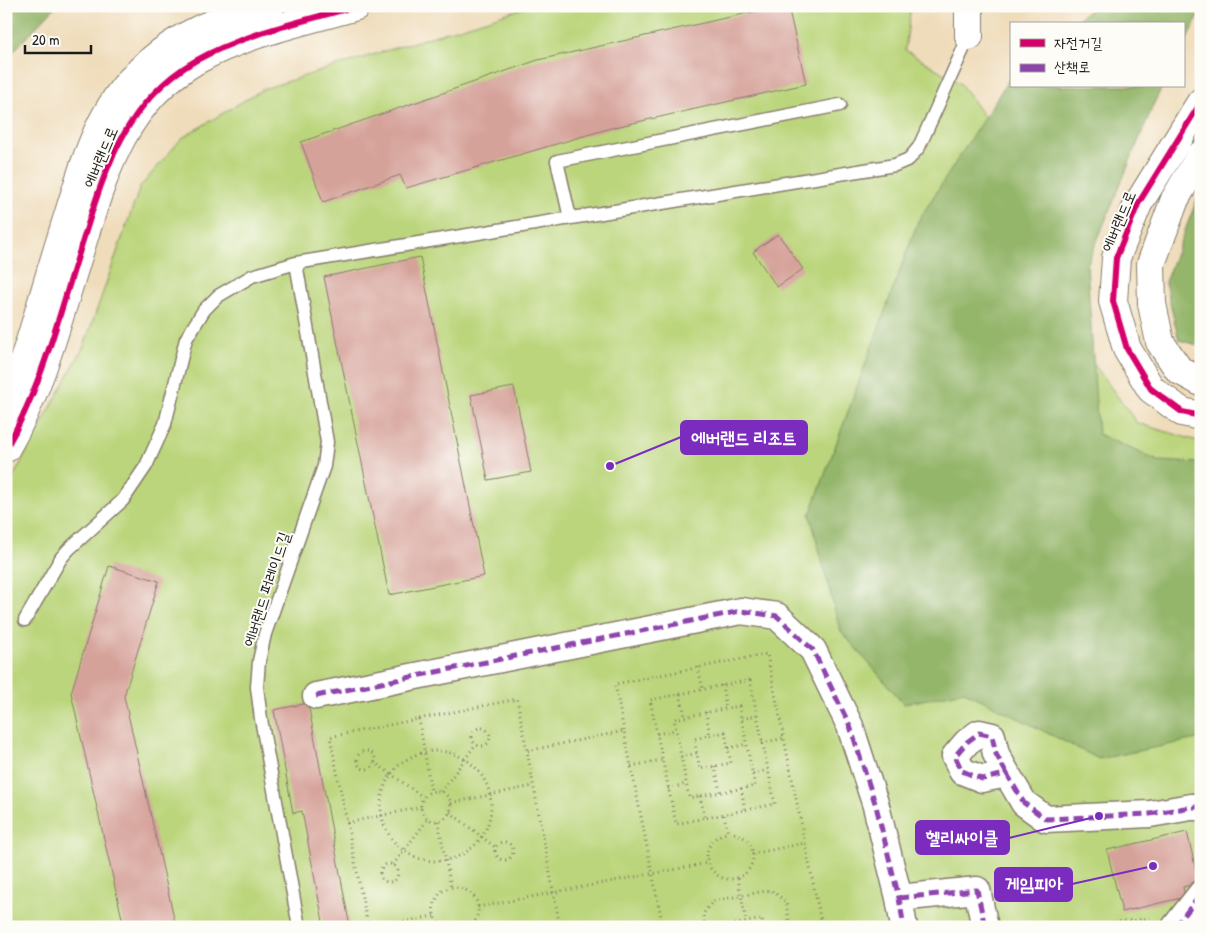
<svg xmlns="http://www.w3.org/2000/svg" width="1207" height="933" viewBox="0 0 1207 933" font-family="'Patrick Hand','Poor Story',sans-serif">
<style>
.green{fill:#bbd57b;stroke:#6c784c}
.forest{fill:#94b66b;stroke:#586944}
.building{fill:#d5a29a}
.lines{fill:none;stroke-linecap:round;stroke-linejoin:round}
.lane-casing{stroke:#867c6b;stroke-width:15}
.street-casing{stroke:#867c6b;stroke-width:29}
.secondary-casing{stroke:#867c6b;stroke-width:30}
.path{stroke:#867c6b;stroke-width:3;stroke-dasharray:1 4;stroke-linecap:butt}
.lane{stroke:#fff;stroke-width:12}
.street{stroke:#fff;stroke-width:26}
.secondary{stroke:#fff;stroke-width:28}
.quiet{stroke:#8e44ad;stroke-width:5;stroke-dasharray:10 5;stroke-linecap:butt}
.cycleway-casing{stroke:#fdfcf7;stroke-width:9}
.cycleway{stroke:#d6006c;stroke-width:6}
.labels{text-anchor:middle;stroke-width:4;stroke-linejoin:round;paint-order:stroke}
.street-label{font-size:16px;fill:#1c1c1c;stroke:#fdfcf7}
.leader{fill:none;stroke:#7b2cbf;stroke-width:2}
.callout-dot{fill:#7b2cbf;stroke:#fdfcf7;stroke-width:2}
.callout{fill:#7b2cbf;stroke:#7b2cbf;stroke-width:2}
.callout-label{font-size:18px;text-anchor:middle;font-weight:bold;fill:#fff}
</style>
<rect width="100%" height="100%" fill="#fdfcf7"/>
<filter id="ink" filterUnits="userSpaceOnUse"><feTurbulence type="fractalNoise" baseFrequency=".02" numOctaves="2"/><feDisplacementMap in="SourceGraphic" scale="10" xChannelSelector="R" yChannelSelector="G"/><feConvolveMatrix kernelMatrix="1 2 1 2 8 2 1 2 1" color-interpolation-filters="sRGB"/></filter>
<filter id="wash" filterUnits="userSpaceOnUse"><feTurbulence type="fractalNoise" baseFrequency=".0096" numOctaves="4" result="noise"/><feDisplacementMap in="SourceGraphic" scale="20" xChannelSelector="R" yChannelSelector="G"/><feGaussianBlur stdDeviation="1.12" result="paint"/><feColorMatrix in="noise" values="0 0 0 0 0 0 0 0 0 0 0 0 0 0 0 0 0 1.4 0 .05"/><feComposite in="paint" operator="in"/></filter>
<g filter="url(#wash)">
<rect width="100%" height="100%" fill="#efdcba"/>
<!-- green -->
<path class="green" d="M530,6H911L905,50L960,83L1012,156L1068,329L1137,423L1201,442V927H6V490L84,346L140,187L182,138L263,89Z"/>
<!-- forest -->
<path class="forest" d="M6,6H56L6,59Z
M1095,6H1201V12L1183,47V24H1071Z
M1011,76V86H1163L1154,103L1087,265L1098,434L1158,461L1201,463V738L1099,759L964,691L904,704L840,630L810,515L918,221Z
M1201,189V346L1179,340L1165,282Z"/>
<g id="blocks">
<!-- building -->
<path class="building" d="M779,6H788L806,84L611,128L406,188L400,175L323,202L301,142L538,60Z
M778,234L803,269L777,287L753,252Z
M420,257L484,576L389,595L324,277Z
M514,387L531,472L488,480L471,395Z
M109,566L159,581L124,696L176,927H124L71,693Z
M308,703L350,927H324L302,811L293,813L274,710Z
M1187,832L1199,883L1183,887L1185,897L1122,912L1107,850Z"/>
</g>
</g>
<g filter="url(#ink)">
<use href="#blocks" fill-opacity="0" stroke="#867c6b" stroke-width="1"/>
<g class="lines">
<!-- lane casing -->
<g class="lane-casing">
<path id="lane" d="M570,218L557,161L840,105
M296,263L327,442L324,466L265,634L259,661L257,687L261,719L299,927
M25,620L61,558L69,549L123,500L146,466L165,424L186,339L204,310L218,296L252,276L296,263L895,165L909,159L919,147L970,34"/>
</g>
<!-- street casing -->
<g class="street-casing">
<path id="street" d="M316,696L741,611L777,616L813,650L850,726L876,806L899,898L904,927
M1007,774L996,754L992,736L979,733L967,742L955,756L962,771L982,779L1007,774L1024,803L1046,819L1150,814L1191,807H1201
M899,898L977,890L985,927
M1175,927L1201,894"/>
</g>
<!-- secondary casing -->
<g class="secondary-casing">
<path id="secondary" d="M969,36V6
M1201,102L1138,204L1116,258L1113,301L1127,349L1151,389L1182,412L1201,416
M1201,155L1175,199L1151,264L1152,304L1160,342L1179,370L1201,382
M6,404C20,375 29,345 38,315C48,281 58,247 69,213C83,167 98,116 131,80C150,59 173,42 198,30C220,19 246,13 270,6
M6,448C41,388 58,319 79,253C103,177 121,104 195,61C245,33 302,22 356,6"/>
</g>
<!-- path -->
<path class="path" d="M698,667L703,690
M750,680L775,804L676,824L650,700Z
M722,685L726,708
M680,694L685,716
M739,706L755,786L689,798L674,719Z
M706,712L710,736
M419,719L431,791
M742,719L757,715
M472 737a9 9 0 1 1 18 0a9 9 0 1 1-18 0Z
M624,731L615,684L767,654L805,843
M725,732L731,763L700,769L694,739Z
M657,734L675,730
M762,743L784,738
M728,748L747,744
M381 806a55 55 0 1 1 110 0a55 55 0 1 1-110 0Z
M357 760a9 9 0 1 1 18 0a9 9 0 1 1-18 0Z
M681,757L697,753
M374,762L423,797
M631,766L662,760
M715,766L720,792
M753,774L768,770
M741,788L745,810
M668,789L686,784
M421 806a15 15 0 1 1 30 0a15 15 0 1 1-30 0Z
M441,792L476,744
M700,796L705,819
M451,803L533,786
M450,812L496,848
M724,815L728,834
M438,821L451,887
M347,823L421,807
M707 856a23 23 0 1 1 46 0a23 23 0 1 1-46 0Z
M495 851a9 9 0 1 1 18 0a9 9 0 1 1-18 0Z
M752,854L805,843L822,927
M380 873a9 9 0 1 1 18 0a9 9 0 1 1-18 0Z
M393,865L428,819
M738,878L746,922
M478,907L708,863
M368,927L330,737L517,699L527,751
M374,927L434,916
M441,927C436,921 432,914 434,906C441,869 498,893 471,927
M560,927L527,751L624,731L663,927
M705,927L703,914L713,901L771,890L786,902L790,927
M733,927L732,925L762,919L763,927
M803,927L821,923
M1095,927L1115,922L1154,918"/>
<!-- lane -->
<use href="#lane" class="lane"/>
<!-- street -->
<use href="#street" class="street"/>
<!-- secondary -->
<use href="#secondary" class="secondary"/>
<!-- quiet -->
<path class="quiet" d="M316,696L741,611L777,616L813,650L850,726L876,806L899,898L904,927
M1007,774L996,754L992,736L979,733L967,742L955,756L962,771L982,779L1007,774L1024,803L1046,819L1150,814L1191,807H1201
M899,898L977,890L985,927
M1175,927L1201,894"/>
<!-- cycleway casing -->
<g class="cycleway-casing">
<path id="cycleway" d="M1201,102L1138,204L1116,258L1113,301L1127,349L1151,389L1182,412L1201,416
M6,448C41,388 58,319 79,253C103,177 121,104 195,61C245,33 302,22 356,6"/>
</g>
<!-- cycleway -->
<use href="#cycleway" class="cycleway"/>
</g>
</g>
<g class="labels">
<!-- street labels -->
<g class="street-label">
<text transform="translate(100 157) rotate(-67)" y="6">에버랜드로</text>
<text transform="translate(1118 221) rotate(-67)" y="6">에버랜드로</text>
<text transform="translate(266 589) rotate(-72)" y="6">에버랜드 퍼레이드길</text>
</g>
</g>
<!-- callouts -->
<path class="leader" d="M610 466L681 437M1099 816L1009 838M1153 866L1072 884"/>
<g class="callout-dot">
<circle cx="610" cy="466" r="5"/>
<circle cx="1099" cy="816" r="5"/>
<circle cx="1153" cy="866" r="5"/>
</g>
<g class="callout">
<rect x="681" y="421" width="126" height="33" rx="5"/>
<rect x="916" y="821" width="93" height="33" rx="5"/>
<rect x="995" y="868" width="77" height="33" rx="5"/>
</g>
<g class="callout-label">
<text x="744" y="444">에버랜드 리조트</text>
<text x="962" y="844">헬리싸이클</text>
<text x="1034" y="890">게임피아</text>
</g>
<!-- margin -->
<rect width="1207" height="933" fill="none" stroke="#fdfcf7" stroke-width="25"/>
<!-- legend -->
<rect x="1010" y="22" width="175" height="65" fill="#fdfcf7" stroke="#a3a29f"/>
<rect x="1020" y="39" width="25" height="8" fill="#d6006c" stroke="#a3a29f"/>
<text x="1054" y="48" font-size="15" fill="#1c1c1c">자전거길</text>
<rect x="1020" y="64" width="25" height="8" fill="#8e44ad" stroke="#a3a29f"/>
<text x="1054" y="72" font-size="15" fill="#1c1c1c">산책로</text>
<!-- scale -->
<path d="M25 45v8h66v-8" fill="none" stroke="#1c1c1c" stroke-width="2.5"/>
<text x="32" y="45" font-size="15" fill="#1c1c1c" stroke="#fdfcf7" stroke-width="4" paint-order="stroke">20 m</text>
</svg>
